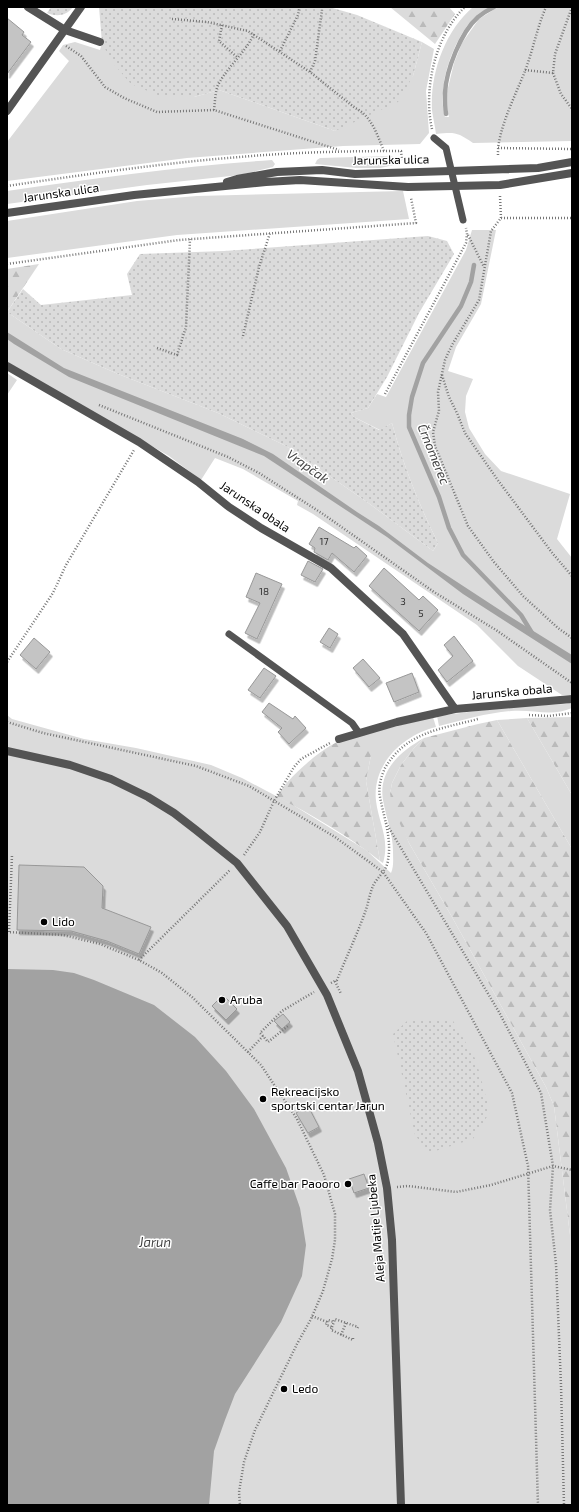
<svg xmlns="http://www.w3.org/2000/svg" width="579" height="1512" viewBox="0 0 579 1512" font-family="'Exo 2',sans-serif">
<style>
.grass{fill:#dbdbdb}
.forest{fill:url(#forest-firs)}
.park{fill:url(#park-dots)}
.water{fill:#a2a2a2}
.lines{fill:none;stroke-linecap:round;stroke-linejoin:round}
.stream{stroke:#a2a2a2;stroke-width:4.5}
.building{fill:#c4c4c4;stroke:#989898;filter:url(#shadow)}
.path{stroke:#767676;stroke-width:2.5;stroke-dasharray:1 2;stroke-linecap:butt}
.service{stroke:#545454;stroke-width:7}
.minor{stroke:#545454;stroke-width:8}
.tertiary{stroke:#545454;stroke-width:8}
.poi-dot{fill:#000;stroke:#fff;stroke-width:1.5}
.labels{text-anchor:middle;stroke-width:3;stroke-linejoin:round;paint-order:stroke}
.number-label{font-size:10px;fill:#313131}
.street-label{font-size:12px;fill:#000;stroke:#fff}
.poi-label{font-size:12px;fill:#000;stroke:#fff;text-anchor:start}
.water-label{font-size:13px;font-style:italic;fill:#434343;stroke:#fff}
</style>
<defs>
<pattern id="forest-firs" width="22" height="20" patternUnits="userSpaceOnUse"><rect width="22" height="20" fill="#dbdbdb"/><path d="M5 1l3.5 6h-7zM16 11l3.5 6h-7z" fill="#bababa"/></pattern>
<pattern id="park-dots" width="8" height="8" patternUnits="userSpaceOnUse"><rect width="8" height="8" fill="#dbdbdb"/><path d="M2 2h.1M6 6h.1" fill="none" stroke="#bababa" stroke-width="1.8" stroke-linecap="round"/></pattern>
<filter id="shadow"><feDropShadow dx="2.5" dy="4.5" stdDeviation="0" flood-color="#0004"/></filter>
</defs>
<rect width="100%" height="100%" fill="#fff"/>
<!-- grass -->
<path class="grass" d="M473,7H490C486,9 481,12 477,15C459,30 443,70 443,93C442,100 443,107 444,114L445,117H449L448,114L447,92L454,63L462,43L479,19L498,7H572V141L473,143C457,132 455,132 436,134C435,126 433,118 432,110C430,73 445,31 473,7Z
M75,42L100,50L102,43L194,97L219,90L335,131L413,76L422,42L434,49L426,91L429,133L420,144L343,146L187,158L7,181V142L69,61L59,51L63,45Z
M392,156L399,164L380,168H356L315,164L317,160L320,158Z
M272,160L275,164L273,167L240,175L147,185L7,204V191C95,178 183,166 272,160Z
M403,191L409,219L177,235L7,258V221L137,201L197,196Z
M472,230H496L481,304L456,347L448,371L473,379L466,396L465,412L469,428L485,454L501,471L570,494L557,539L572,558V695H562L518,666L477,625L313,514L297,505L298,501L243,469L215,458L201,480L169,456L7,362V312L61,349L118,374L218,413L286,446L367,502L433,551L438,543C419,505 403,464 392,423L380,430L354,417L351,413L368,408L377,394L386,397L448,283L466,250Z
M7,373L17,380L7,395Z
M572,702V708C552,717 533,709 511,711C487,713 463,720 439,726L437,716L509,707L566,704Z
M7,715L12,719L84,739L136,748L211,765L242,778L293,805L366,850L391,873C394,866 393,859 393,851C393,833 386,818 383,800C378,770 401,751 424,738L414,748L401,765L392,783L390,794L409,843L452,917L546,1087L554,1106L570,1235L572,1294V1505H7Z
M433,717L436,727C403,735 372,764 376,801C379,824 390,839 383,863L380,861L366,781L371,755L349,738Z
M527,718L572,795V849L497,720Z"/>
<!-- forest -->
<path class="forest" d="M390,7H449L455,14L435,44Z
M39,264L7,312V269Z
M572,717V795L527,718Z
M497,720L572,849V1294L570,1235L554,1106L546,1087L452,917L409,843L393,809L390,794L392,783L401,765L414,748L424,738L478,724Z
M349,738L366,743L370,747L371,755L366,781L380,861C350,837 311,814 277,797C284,780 331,739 349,738Z"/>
<!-- park -->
<path class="park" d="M51,7H73C66,16 57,17 47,13Z
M99,7H329L357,15L422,42L413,76L398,102L335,131L219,90L194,97L160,96L131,84L112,62L102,43Z
M428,236L447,241L454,254L419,313L387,377L368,408L351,413L354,417L379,430L392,423C403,464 419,505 438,543L433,551L367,502L286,446L218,413L118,374L61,349L7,312L23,289L41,305L132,295L127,274L140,254L224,251Z
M452,1019L476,1060L490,1112L473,1139L429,1153L415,1135L393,1034L407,1021Z"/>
<!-- water -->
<path class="water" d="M7,332L64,368L243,439L273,454L357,512L379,526L428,563L506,614L572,655V664L463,594L387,537L264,456L69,377L14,344L7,339Z
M7,969L53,970L74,973L94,980L154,1005L195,1037L226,1071L254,1109L286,1168L300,1208L306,1245L302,1276L281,1322L235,1394L225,1420L214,1451L209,1505H7Z"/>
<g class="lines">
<!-- stream -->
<path class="stream" d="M446,114C445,107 445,100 445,93C446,70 461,32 478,17C483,13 488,10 494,7
M474,265L471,282L461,306L423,363L412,397L409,415V427L439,497L449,528L463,555L521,615L532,633"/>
</g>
<!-- building -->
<path class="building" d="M7,18L24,32L22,35L31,42L7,74Z
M319,527L354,548L356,546L367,556L354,572L332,553L328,560L314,552L315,548L309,544Z
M308,561L323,569L315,582L301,575Z
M384,568L419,600L423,596L438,610L419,631L369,586Z
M256,573L282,584L257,639L245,633L260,603L246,597Z
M329,628L338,634L330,648L320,642Z
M454,636L473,661L447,682L438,670L453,656L444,645Z
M34,638L50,652L36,669L20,655Z
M363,659L380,678L369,687L353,668Z
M264,668L276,676L260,698L248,690Z
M412,673L419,692L394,702L386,683Z
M269,703L293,719L295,716L306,728L289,744L278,732L282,728L262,712Z
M19,865L84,867L103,886L102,908L151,927L139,954L107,941L71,931L17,930Z
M223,995L237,1009L226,1020L212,1006Z
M283,1014L290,1022L282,1029L274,1021Z
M308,1106L319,1127L308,1133L296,1113Z
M364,1174L369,1188L354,1193L349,1179Z"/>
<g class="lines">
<!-- path -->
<path class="path" d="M172,19L207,22L248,31L310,72L355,108C372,116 377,135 384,151
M222,25L219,41L237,57
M66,46L81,56L105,87L124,98L157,112L214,110L339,150
M280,51L298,15L300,7
M525,70L553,73L555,54L572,7
M310,72L315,61L322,10
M553,73L561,94L572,109
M214,110C215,103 215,92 218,85C228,66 245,53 254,34
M432,129C423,90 435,35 465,7
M498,148L572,149
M498,155C497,131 516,94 525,71C533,50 537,28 546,7
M7,186C88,174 170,162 252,156C301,152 351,151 401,151L402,160
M500,196L501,218L491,231L479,300L452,345L445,360L438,392L439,411L433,432L435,446L468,526L494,562L523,596L558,628L572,638
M501,218H572
M468,235L484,267
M7,264L179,240L416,223L411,198
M243,336L259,267L270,233
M157,348L177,355L186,327L190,239
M442,375L449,397L457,413L465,433L497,479L553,554L572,576
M385,394L466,243L467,234L466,228
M99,405L228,457L259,473L323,514L434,592L496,630L572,683
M7,662L53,593L66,565L134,450
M529,715L549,716L572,713
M7,722L43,733L196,766L249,786L335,837L383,872L426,933L512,1093L528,1166L538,1505
M386,823L499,1012L541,1093L553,1166L550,1210L556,1264L561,1385L564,1505
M244,855L260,832L274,801L294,767L301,759L330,743
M7,932L63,935L100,944L139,960L162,973L192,997L261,1065L297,1119L324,1175L335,1214V1240L332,1259L323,1291L311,1319L297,1344L255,1430L244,1462L239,1492L240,1505
M9,932L12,855
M139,960L230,870
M335,981L341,994
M331,983L337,980C346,958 356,937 364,915C368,906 369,895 373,886C377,877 387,871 388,860C392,839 384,818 380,797C378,787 381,777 385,768C406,732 441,729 478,719
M263,1036L260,1033L282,1011L314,992
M248,1052L263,1036L268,1042L288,1026
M397,1187L408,1186L456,1192L491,1185L553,1166L572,1170
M312,1316L327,1322L326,1325L332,1327L331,1330L353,1340V1338
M327,1322L328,1320L334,1322
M332,1327L335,1319L358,1327L357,1329
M341,1335L346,1323"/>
<!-- service -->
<path class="service" d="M434,138L446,148L463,220
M229,634L352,723L359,733"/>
<!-- minor -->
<path class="minor" d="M28,7L65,30L100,42
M7,111L81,7
M7,366L139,442L198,482L229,507L261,528L331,568L403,634L455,709
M339,739L397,722L455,709L572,699
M7,751L70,765L111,779L148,797L174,813L196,830L237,863L287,926L327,995L358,1071L378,1143L387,1188L392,1240L401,1505"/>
<!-- tertiary -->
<path class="tertiary" d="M227,182L237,179L277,172L322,170L355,174L451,171L538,168L572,162
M7,213L134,195L266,182L300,180L408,187L500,185L572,173"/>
</g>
<!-- markers -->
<g class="poi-dot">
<circle cx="44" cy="922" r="4"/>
<circle cx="222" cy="1000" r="4"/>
<circle cx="263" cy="1099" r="4"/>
<circle cx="348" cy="1184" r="4"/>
<circle cx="284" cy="1389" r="4"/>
</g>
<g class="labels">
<!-- number labels -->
<g class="number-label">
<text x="324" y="545">17</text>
<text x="264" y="595">18</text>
<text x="403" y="605">3</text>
<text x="421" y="617">5</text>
</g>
<!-- street labels -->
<g class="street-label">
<text transform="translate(391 160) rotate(-1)" y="4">Jarunska ulica</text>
<text transform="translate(61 193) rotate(-8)" y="4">Jarunska ulica</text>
<text transform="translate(255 507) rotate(34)" y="4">Jarunska obala</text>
<text transform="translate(512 692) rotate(-5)" y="4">Jarunska obala</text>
<text transform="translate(376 1228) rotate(-95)" y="4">Aleja Matije Ljubeka</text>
</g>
<!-- poi labels -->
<g class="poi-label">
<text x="52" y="926">Lido</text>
<text x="230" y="1004">Aruba</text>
<text x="271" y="1096">Rekreacijsko<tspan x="271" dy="14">sportski centar Jarun</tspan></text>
<text x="340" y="1188" text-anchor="end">Caffe bar Paooro</text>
<text x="292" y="1393">Ledo</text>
</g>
<!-- water labels -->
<g class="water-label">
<text transform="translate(434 454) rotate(68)" y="5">Črnomerec</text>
<text transform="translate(308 466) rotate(35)" y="5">Vrapčak</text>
<text x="155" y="1247">Jarun</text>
</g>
</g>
<!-- border -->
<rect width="579" height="1512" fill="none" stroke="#000000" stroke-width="16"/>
</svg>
